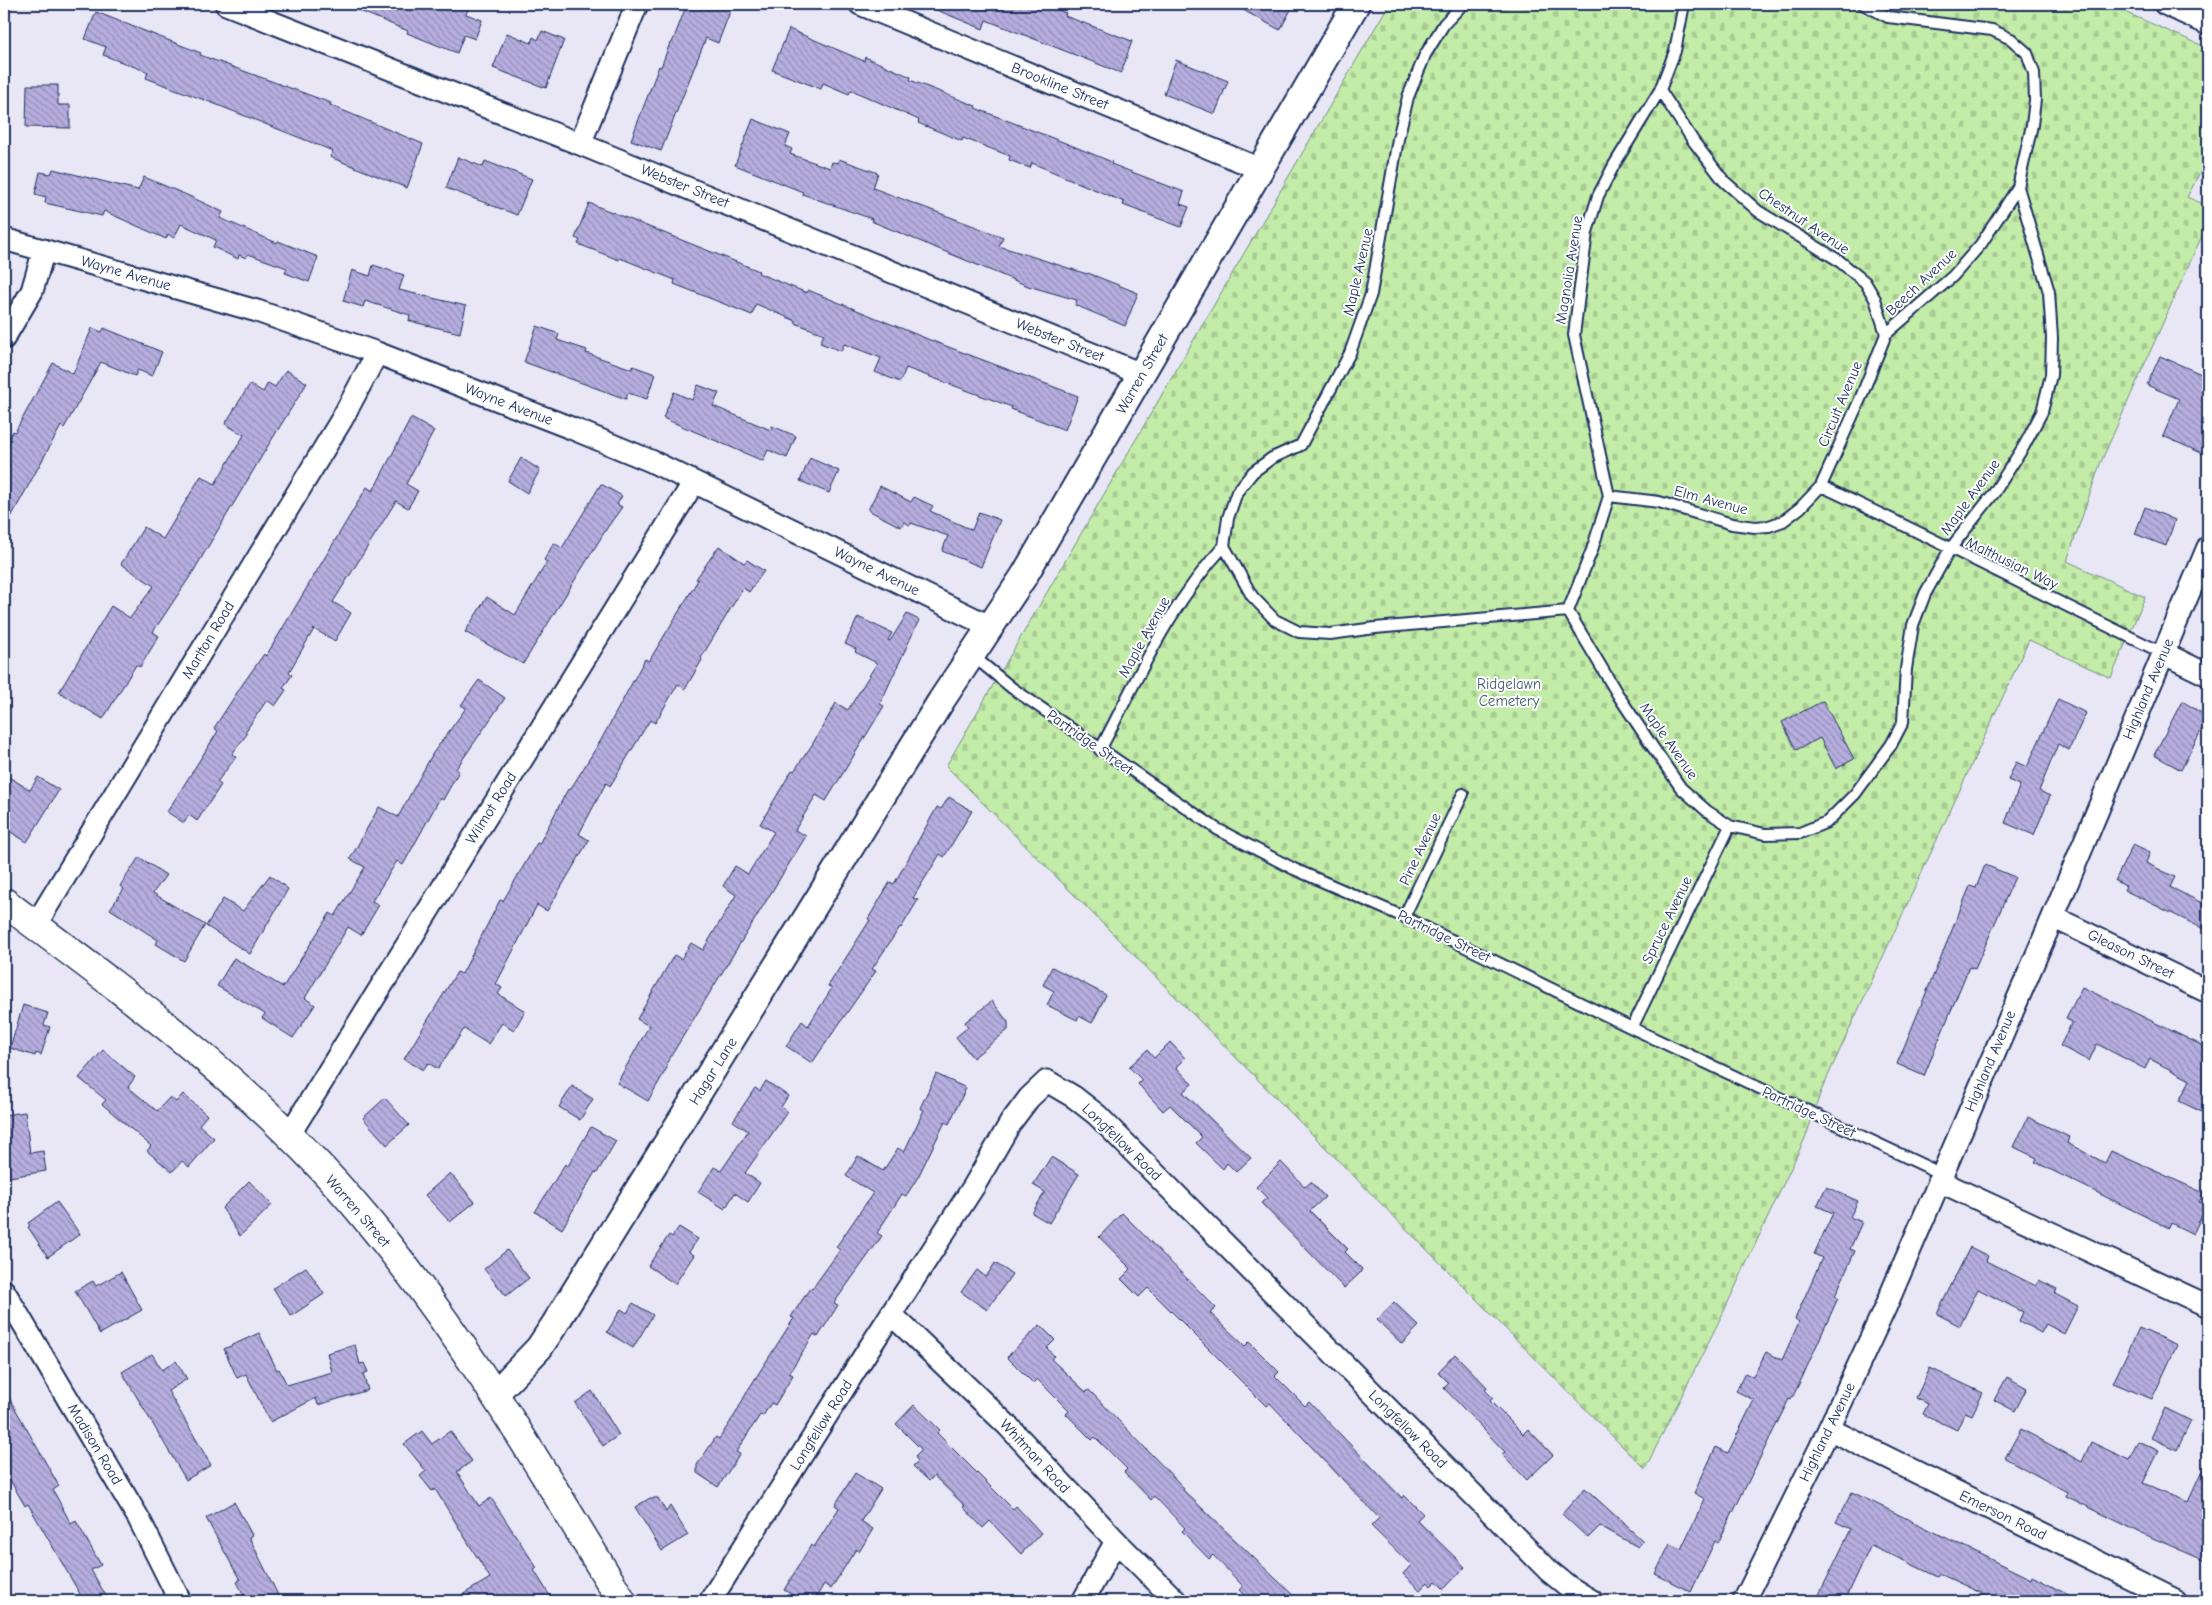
<svg xmlns="http://www.w3.org/2000/svg" width="2212" height="1605" viewBox="0 0 2212 1605" font-family="'Comic Neue',sans-serif">
<style>
.cemetery{fill:url(#cemetery-stones);stroke:#6f8e83}
.building{fill:url(#building-back-hatch);stroke:#1b2f5e}
.lines{fill:none;stroke-linecap:round;stroke-linejoin:round}
.service-casing{stroke:#1b2f5e;stroke-width:14}
.minor-casing{stroke:#1b2f5e;stroke-width:25}
.tertiary-casing{stroke:#1b2f5e;stroke-width:30}
.secondary-casing{stroke:#1b2f5e;stroke-width:31}
.service{stroke:#fff;stroke-width:10}
.minor{stroke:#fff;stroke-width:21}
.tertiary{stroke:#fff;stroke-width:26}
.secondary{stroke:#fff;stroke-width:28}
.labels{text-anchor:middle;stroke-width:4;stroke-linejoin:round;paint-order:stroke}
.street-label{font-size:15px;fill:#1b2f5e;stroke:#fff}
.park-label{font-size:15px;fill:#455e70;stroke:#fff}
</style>
<defs>
<pattern id="cemetery-stones" width="16" height="16" patternUnits="userSpaceOnUse" patternTransform="scale(1.25)"><rect width="16" height="16" fill="#c3eca8"/><path d="M2 7V4a2 2 0 0 1 4 0v3zM10 15v-3a2 2 0 0 1 4 0v3z" fill="#a7cb93"/></pattern>
<pattern id="building-back-hatch" width="6" height="6" patternUnits="userSpaceOnUse" patternTransform="scale(1.25)"><rect width="6" height="6" fill="#b7aedf"/><path d="M-1 5l2 2M0 0l6 6M5-1l2 2" fill="none" stroke="#948eb8"/></pattern>
</defs>
<rect width="100%" height="100%" fill="#e9e7f5"/>
<filter id="ink" filterUnits="userSpaceOnUse"><feTurbulence type="fractalNoise" baseFrequency=".02" numOctaves="2"/><feDisplacementMap in="SourceGraphic" scale="10" xChannelSelector="R" yChannelSelector="G"/><feConvolveMatrix kernelMatrix="1 2 1 2 8 2 1 2 1" color-interpolation-filters="sRGB"/></filter>
<g filter="url(#ink)">
<!-- cemetery -->
<path class="cemetery" d="M1389,4H2106L2208,48V157L2187,197L2208,206V222L2100,464L2067,561L2145,597L2111,678L2029,640L1821,1091L1806,1136L1723,1313L1645,1469L946,766Z"/>
<!-- building -->
<path class="building" d="M343,4H470L466,14L482,20L475,39L464,35L457,53L407,33L408,31Z
M687,4H733L718,43L706,38L661,151L631,140L659,66L661,67L670,43H672Z
M922,4H1041L1066,13L1065,16L1132,41L1121,73L986,20L983,29Z
M1232,4H1294L1280,30Z
M96,12L201,53L200,55L331,103L330,105L423,144L407,188L330,157L333,151L215,104L146,78L148,72L103,55L106,47L85,39Z
M789,29L864,61L865,57L911,77L910,80L976,106L975,108L1073,146L1112,162L1111,164L1184,192L1180,204L1189,207L1181,227L1123,205L1124,202L1032,163L1030,168L1009,160L1010,156L963,138L962,141L918,123L919,120L851,90L849,94L823,83L821,89L772,70Z
M542,31L564,40L546,88L493,68L507,33L531,43L533,37L538,40Z
M1176,60L1228,81L1215,114L1164,94Z
M27,85H58V105H70V128L26,127Z
M753,119L790,134L785,146L792,149L790,154L830,168L832,162L838,163L839,159L878,173L873,188L1003,237L999,246L1087,274L1088,273L1138,293L1125,326L1075,305L1077,300L1028,286L871,221L872,219L802,194L803,192L735,165Z
M458,157L483,167L485,161L532,179L517,215L446,188Z
M53,169L138,190L144,177L189,196L223,212L220,218L277,243L278,241L318,257L309,282L285,273L287,268L248,254L246,258L239,255L238,259L213,247L216,240L181,224L174,238L168,234L166,239L104,211L102,216L45,203L46,197L35,194L40,172L51,174Z
M589,203L759,271L758,273L807,293L808,290L930,340L1078,396L1065,430L1011,409L1012,407L906,368L900,382L875,372L881,358L844,344L841,351L820,343L824,334L795,323L796,321L756,304L752,315L674,284L675,280L620,258L619,260L578,244L580,240L575,238Z
M373,265L404,275L399,290L466,306L460,333L409,321L410,315L365,301L363,307L343,301L352,270L370,276Z
M537,326L559,334L557,340L587,350L586,353L632,369L633,366L655,374L647,399L628,393L626,399L524,362Z
M92,328L102,332L104,328L162,352L152,376L138,370L135,376L101,362L64,428L61,426L4,530V447L13,431L15,432L53,363L73,374Z
M2160,356L2208,377V456L2163,436L2179,399L2147,385Z
M286,370L307,383L266,449L193,572L153,632L159,636L140,667L136,665L103,719L59,692L111,606L130,618L154,586L121,564L144,527L163,539L201,476L215,484L244,435L225,424L250,384L263,392L268,383L275,387Z
M698,385L719,393L713,406L771,430L772,426L796,436L787,458L768,450L763,461L663,418L674,392L692,400Z
M411,418L434,431L406,484L418,491L408,508L396,501L333,602L351,613L335,641L314,629L289,672L292,675L283,688L286,690L275,706L267,700L245,732L247,734L232,754L236,757L217,782L221,785L197,821L189,815L184,823L167,812L218,731L214,728L242,685L264,654L266,656L367,487L373,491Z
M521,458L540,470L527,493L508,481Z
M810,458L839,471L829,493L800,481Z
M601,484L622,496L617,504L622,507L607,528L523,664L465,632L487,597L515,615L547,562L544,560L554,543L562,548Z
M880,486L911,502L914,497L933,506L930,511L972,530L979,512L1000,520L981,567L942,551L948,536L911,523L910,525L904,522L901,527L868,510Z
M2145,507L2175,520L2166,546L2135,534Z
M719,546L744,563L747,560L764,571L749,592L743,588L701,658L702,660L685,689L678,684L655,723L650,720L610,786L606,783L579,834L589,840L547,911L537,905L496,984L502,988L498,994L525,1011L514,1030L502,1023L488,1044L464,1029L438,1069L428,1063L423,1070L404,1059L457,972L462,974L500,900L503,901L537,843L539,844L568,789L570,790L601,740L645,659L649,661L698,580L696,579Z
M907,614L919,620L880,704L884,706L826,801L816,795L795,830L806,836L666,1064L668,1066L648,1101L617,1083L649,1026L637,1019L674,955L681,959L691,943L703,950L736,895L723,886L735,866L748,874L774,832L760,824L792,770L794,771L812,745L836,703L848,710L877,663L855,652L856,649L845,644L858,617L892,633L888,640L890,641Z
M479,680L505,698L456,769L459,771L443,800L440,798L403,865L397,861L372,901L379,905L361,935L348,927L305,998L315,1005L293,1038L262,1018L265,1014L217,986L234,958L283,987L330,913L335,916L365,867L350,859L379,807L398,817L433,753L466,708L461,705Z
M2058,699L2086,713L2069,750L2058,744L2039,791L2050,796L2034,835L2005,823L2020,785L2008,780L2016,762L2027,767Z
M1823,701L1854,759L1836,769L1820,738L1796,750L1782,722Z
M2182,701L2208,717L2181,770L2154,755Z
M4,774L30,790L38,777L59,790L27,842L4,828Z
M949,797L972,811L944,857L940,854L913,898L918,900L901,928L900,927L872,969L876,971L812,1063L786,1046L802,1021L808,1026L832,988L828,986L870,920L868,919L890,882L894,884L937,807L941,809Z
M2133,844L2150,852L2146,863L2175,877L2170,887L2208,906V931L2124,890L2126,886L2115,881Z
M139,857L166,875L153,893L205,925L184,961L156,944L158,940L110,909L124,889L120,886Z
M1985,865L2015,877L1975,969L1969,967L1924,1076L1897,1064L1970,886L1976,888Z
M270,875L288,889L250,954L206,926L223,899L243,911Z
M1052,967L1106,995L1092,1023L1079,1016L1077,1020L1047,1005L1054,991L1043,985Z
M2082,987L2205,1047L2208,1041V1115L2179,1101L2190,1080L2150,1059L2145,1069L2097,1044L2089,1061L2060,1046L2072,1022L2066,1019Z
M992,1001L1008,1022V1030L973,1058L956,1037L968,1027L965,1022Z
M23,1005L48,1013L44,1025L50,1027L41,1055L36,1053L35,1056L10,1048Z
M1170,1042L1185,1058L1176,1067L1192,1084L1183,1092L1251,1158L1236,1172L1227,1163L1223,1169L1196,1143L1202,1137L1170,1105L1163,1111L1138,1084L1142,1080L1129,1067L1147,1050L1154,1058Z
M103,1050L135,1077L128,1087L157,1111L170,1097L176,1102L183,1094L207,1115L199,1125L214,1138L189,1167L182,1161L172,1172L147,1151L151,1146L102,1104L106,1100L79,1078Z
M936,1074L966,1088L949,1124L945,1122L918,1177L906,1196L902,1194L877,1233L882,1236L834,1303L838,1305L818,1337L814,1334L789,1373L793,1375L775,1405L771,1403L763,1416L760,1415L736,1452L740,1454L718,1487L697,1473V1465L716,1437L719,1439L736,1413L748,1390L794,1318L791,1317L810,1288L812,1289L840,1250L836,1247L873,1193L846,1176L858,1156L883,1171L898,1148L904,1152L924,1110L920,1108Z
M766,1081L788,1096L781,1107L787,1112L745,1173L760,1183L748,1202L735,1193L725,1209L698,1192L714,1167L721,1171L748,1131L733,1121L755,1088L760,1091Z
M572,1086L593,1099L580,1120L559,1107Z
M385,1098L409,1125L387,1145L363,1118Z
M25,1112L30,1153L43,1151L46,1171L4,1178V1115Z
M2028,1117L2069,1137L2067,1143L2105,1163L2111,1151L2204,1193L2199,1202L2207,1205L2193,1234L2171,1223L2169,1228L2035,1162L2037,1158L2014,1147Z
M591,1127L616,1141L597,1173L595,1172L562,1229L535,1212L565,1164L568,1166Z
M1051,1157L1079,1174L1049,1223L1032,1213L1045,1192L1033,1185Z
M1281,1162L1305,1187L1311,1182L1325,1197L1310,1211L1348,1249L1345,1252L1362,1269L1360,1273L1344,1288L1261,1203L1267,1198L1256,1187Z
M450,1173L475,1202L450,1222L425,1195Z
M249,1181L272,1205L240,1236L222,1208Z
M1826,1187L1858,1201L1850,1217L1862,1222L1850,1249L1855,1251L1835,1296L1838,1298L1802,1378L1791,1400L1789,1399L1718,1543L1715,1541L1691,1592L1655,1574L1670,1544L1681,1549L1705,1499L1694,1493L1716,1447L1728,1453L1754,1400L1736,1391L1745,1373L1753,1377L1766,1352L1782,1360L1799,1322L1795,1319L1822,1258L1814,1254L1833,1213L1817,1206Z
M57,1202L80,1234L48,1257L28,1227L30,1226L28,1223Z
M1122,1213L1216,1308L1210,1313L1245,1346L1249,1342L1279,1372L1275,1376L1305,1406L1309,1402L1402,1498L1404,1495L1423,1514L1417,1520L1465,1567L1444,1589L1436,1581L1431,1586L1428,1582L1420,1590L1403,1574L1411,1565L1371,1526L1379,1518L1270,1403L1266,1406L1148,1288L1139,1297L1121,1279L1131,1269L1099,1237Z
M679,1227L698,1239L689,1252L694,1255L675,1284L648,1266L669,1235L672,1237Z
M1970,1247L1988,1256L1986,1261L2036,1286L2039,1280L2057,1289L2055,1294L2078,1306L2064,1334L2046,1324L2041,1333L2019,1321L2023,1312L1978,1289L1960,1326L1937,1314Z
M507,1250L529,1278L506,1296L484,1269Z
M995,1263L1012,1274L987,1310L961,1292L977,1270L986,1277Z
M306,1267L324,1294L291,1316L273,1288Z
M121,1272L142,1310L100,1334L75,1291L93,1281L96,1286Z
M1394,1302L1419,1326L1402,1344L1377,1320Z
M633,1303L653,1315L633,1348L607,1332L621,1309L627,1313Z
M1040,1325L1055,1340L1047,1348L1054,1356L1051,1359L1086,1392L1089,1390L1184,1488L1183,1490L1299,1601H1250L1239,1590L1243,1586L1213,1555L1209,1559L1182,1531L1185,1528L1154,1496L1151,1500L1124,1472L1127,1469L1095,1437L1092,1440L1066,1414L1069,1411L1037,1379L1033,1383L1007,1357Z
M2139,1328L2177,1345L2152,1399L2113,1383Z
M259,1333L277,1370L279,1369L287,1385L332,1372L327,1353L355,1345L360,1364L364,1363L368,1372L363,1374L368,1390L318,1405L316,1398L270,1422L246,1374L237,1378L224,1349Z
M152,1354L162,1370L176,1361L187,1379L168,1391L211,1465L186,1480L122,1372Z
M1455,1354L1487,1387L1485,1390L1493,1398L1490,1401L1523,1434L1528,1429L1553,1455L1527,1480L1502,1454L1505,1452L1444,1388L1449,1383L1438,1372Z
M1930,1368L1983,1393L1972,1415L1965,1412L1957,1430L1923,1414L1928,1404L1916,1398Z
M2007,1377L2027,1388L2015,1411L1994,1400Z
M4,1389L59,1486L53,1490L71,1524L76,1521L101,1565L91,1570L109,1601H84L28,1504L25,1506L10,1480L4,1483Z
M592,1391L619,1435L603,1446L575,1403Z
M914,1405L940,1430L937,1433L1013,1509L1016,1506L1041,1533L1021,1554L990,1521L983,1528L963,1507L965,1506L934,1476L929,1481L913,1466L918,1461L915,1457L922,1450L896,1424Z
M2165,1408L2191,1421L2177,1450L2151,1438Z
M2021,1429L2082,1462L2091,1442L2129,1460L2138,1441L2159,1451L2143,1483L2188,1502L2208,1458V1562L2139,1532L2066,1496L2067,1492L2005,1458Z
M422,1431L432,1444L450,1431L472,1461L457,1472L479,1506L491,1498L537,1568L534,1570L553,1601H452L490,1578L435,1489L432,1491L420,1476L426,1471L404,1444Z
M855,1473L881,1489L861,1521L873,1529L859,1552L856,1549L831,1589L824,1584L814,1601H803L784,1590L811,1545L814,1547L839,1508L835,1505Z
M1585,1488L1643,1541L1638,1547L1600,1526L1588,1538L1562,1514Z
M1852,1492L2031,1579L2032,1576L2080,1601H1980L1983,1594L1940,1574L1938,1577L1871,1545L1845,1601H1816L1851,1529L1836,1522Z
M650,1498H658L666,1512L670,1506L688,1535L662,1551L635,1507Z
M234,1502L252,1535L249,1537L281,1601H247L237,1582L240,1580L206,1518Z"/>
<g class="lines">
<!-- service casing -->
<g class="service-casing">
<path id="service" d="M1660,90L1694,142L1724,181L1758,211L1838,260L1865,282L1875,299L1886,334
M1821,486C1936,539 2049,598 2163,653
M1609,496L1659,502L1732,524L1755,527L1769,526L1783,521L1800,508L1821,486L1861,397L1886,334L1953,276L1981,244L2018,187L2032,125L2035,100L2034,73L2027,53L2011,39L1992,30L1888,17L1863,4
M1224,546L1228,518L1237,492L1253,472L1272,458L1301,445L1350,353L1371,294L1398,139L1408,97L1425,55L1444,24L1463,4
M1568,611L1618,695L1652,746L1681,788L1707,811L1730,826L1765,834L1800,833L1827,822L1855,794L1891,745L1903,722L1906,669L1913,625L1925,594L1950,549L1994,493L2024,446L2042,412L2051,375L2052,338L2049,292L2018,187
M1568,611L1592,550L1609,496L1574,335L1587,232L1598,196L1614,165L1660,90L1675,51L1684,4
M973,656L1012,688L1217,829L1294,869L1404,917L1632,1028L1942,1174
M1100,750C1137,680 1169,605 1224,546L1252,596L1275,620L1299,632L1330,634L1375,628L1568,611
M1404,917L1463,794
M1632,1028L1730,826"/>
</g>
<!-- minor casing -->
<g class="minor-casing">
<path id="minor" d="M226,4L580,144L1141,374
M860,4L1260,169
M2165,4L2208,24
M580,144L637,4
M4,239L257,311L377,353L571,428L651,461L991,627
M4,338L32,291L44,250
M2163,653L2208,675
M2053,917L2208,992
M35,926L342,419L377,353
M289,1135L694,482
M1939,1181L2208,1306
M4,1291L139,1519L180,1601
M891,1314L1008,1426L1116,1541L1176,1601
M1829,1429L2177,1601
M710,1601L866,1353L974,1186L1011,1122L1029,1098L1047,1081L1074,1097L1097,1115L1549,1571L1569,1587L1592,1601
M1083,1601L1116,1541
M1744,1601L1820,1448L1885,1308L2053,917L2208,547"/>
</g>
<!-- tertiary casing -->
<g class="tertiary-casing">
<path id="tertiary" d="M495,1394L539,1348L555,1324L941,701L1024,576L1356,4"/>
</g>
<!-- secondary casing -->
<g class="secondary-casing">
<path id="secondary" d="M4,902C131,997 262,1093 364,1216C464,1335 541,1469 622,1601"/>
</g>
<!-- service -->
<use href="#service" class="service"/>
<!-- minor -->
<use href="#minor" class="minor"/>
<!-- tertiary -->
<use href="#tertiary" class="tertiary"/>
<!-- secondary -->
<use href="#secondary" class="secondary"/>
</g>
</g>
<g class="labels">
<!-- street labels -->
<g class="street-label">
<text transform="translate(1060 86) rotate(22)" y="5">Brookline Street</text>
<text transform="translate(685 186) rotate(22)" y="5">Webster Street</text>
<text transform="translate(1804 221) rotate(34)" y="5">Chestnut Avenue</text>
<text transform="translate(1569 270) rotate(-81)" y="5">Magnolia Avenue</text>
<text transform="translate(1358 272) rotate(-77)" y="5">Maple Avenue</text>
<text transform="translate(126 273) rotate(16)" y="5">Wayne Avenue</text>
<text transform="translate(1921 282) rotate(-43)" y="5">Beech Avenue</text>
<text transform="translate(1060 340) rotate(22)" y="5">Webster Street</text>
<text transform="translate(1142 374) rotate(-60)" y="5">Warren Street</text>
<text transform="translate(509 404) rotate(21)" y="5">Wayne Avenue</text>
<text transform="translate(1840 404) rotate(-67)" y="5">Circuit Avenue</text>
<text transform="translate(1970 497) rotate(-54)" y="5">Maple Avenue</text>
<text transform="translate(1711 500) rotate(15)" y="5">Elm Avenue</text>
<text transform="translate(2012 563) rotate(26)" y="5">Malthusian Way</text>
<text transform="translate(877 571) rotate(26)" y="5">Wayne Avenue</text>
<text transform="translate(1144 637) rotate(-61)" y="5">Maple Avenue</text>
<text transform="translate(208 640) rotate(-59)" y="5">Marlton Road</text>
<text transform="translate(2148 689) rotate(-67)" y="5">Highland Avenue</text>
<text transform="translate(1669 741) rotate(55)" y="5">Maple Avenue</text>
<text transform="translate(1090 742) rotate(35)" y="5">Partridge Street</text>
<text transform="translate(491 808) rotate(-58)" y="5">Wilmot Road</text>
<text transform="translate(1420 849) rotate(-65)" y="5">Pine Avenue</text>
<text transform="translate(1667 920) rotate(-64)" y="5">Spruce Avenue</text>
<text transform="translate(1444 936) rotate(26)" y="5">Partridge Street</text>
<text transform="translate(2131 954) rotate(26)" y="5">Gleason Street</text>
<text transform="translate(1990 1061) rotate(-67)" y="5">Highland Avenue</text>
<text transform="translate(713 1071) rotate(-58)" y="5">Hagar Lane</text>
<text transform="translate(1809 1112) rotate(25)" y="5">Partridge Street</text>
<text transform="translate(1122 1142) rotate(44)" y="5">Longfellow Road</text>
<text transform="translate(358 1211) rotate(49)" y="5">Warren Street</text>
<text transform="translate(821 1425) rotate(-58)" y="5">Longfellow Road</text>
<text transform="translate(1408 1429) rotate(45)" y="5">Longfellow Road</text>
<text transform="translate(1827 1432) rotate(-64)" y="5">Highland Avenue</text>
<text transform="translate(95 1444) rotate(59)" y="5">Madison Road</text>
<text transform="translate(1035 1456) rotate(47)" y="5">Whitman Road</text>
<text transform="translate(2003 1515) rotate(26)" y="5">Emerson Road</text>
</g>
<!-- park labels -->
<g class="park-label">
<text x="1509" y="689">Ridgelawn<tspan x="1509" dy="17">Cemetery</tspan></text>
</g>
</g>
<!-- margin -->
<rect width="2212" height="1605" fill="none" stroke="#fff" stroke-width="20"/>
<rect x="10" y="10" width="2192" height="1585" fill="none" stroke="#1b2f5e" stroke-width="2" filter="url(#ink)"/>
</svg>
